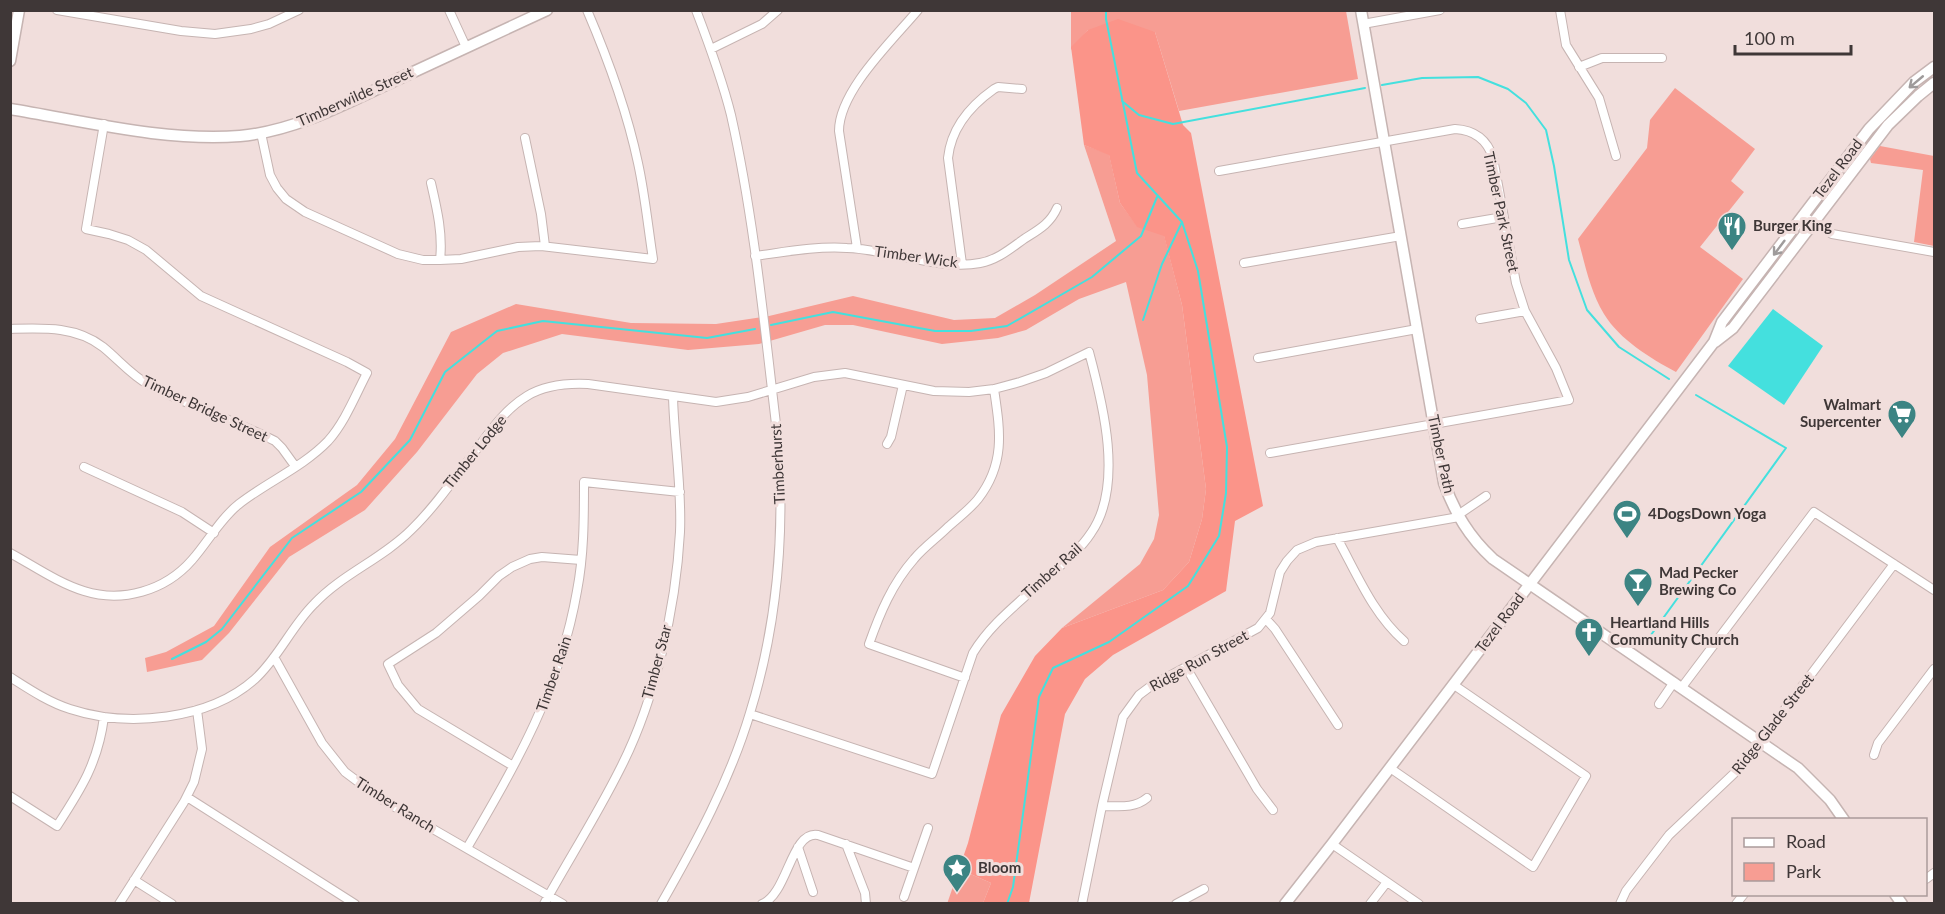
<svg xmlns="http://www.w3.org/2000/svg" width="1945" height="914" viewBox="0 0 1945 914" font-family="Lato,sans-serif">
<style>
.green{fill:#f79d93}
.forest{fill:#fb9489}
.water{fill:#44e0de}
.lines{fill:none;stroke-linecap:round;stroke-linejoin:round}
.stream{stroke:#44e0de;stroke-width:2}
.street-casing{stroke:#c6b4b2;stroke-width:10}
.secondary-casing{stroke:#c6b4b2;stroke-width:13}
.street{stroke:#fff;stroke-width:8}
.secondary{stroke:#fff;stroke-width:10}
.oneway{stroke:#9f9b9b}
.labels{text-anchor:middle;stroke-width:6;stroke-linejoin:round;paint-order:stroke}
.street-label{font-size:15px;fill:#3f3737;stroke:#f1dedc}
.poi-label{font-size:15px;font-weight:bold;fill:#3f3737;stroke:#f1dedc;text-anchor:start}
</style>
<rect width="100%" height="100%" fill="#f1dedc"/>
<!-- green -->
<path class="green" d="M1071,11H1346L1358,79L1179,111L1155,32L1088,30L1071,50Z
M1675,88L1755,149L1731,181L1744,192L1700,247L1743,279L1676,372C1650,358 1620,340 1604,314C1590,291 1585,264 1578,239L1647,148L1650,120Z
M1084,145L1109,154L1120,203L1137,226L1164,235L1182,305L1206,489L1202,519L1189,562L1163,590L1062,628L1140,564L1154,539L1159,515L1147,375L1126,282L1079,299L1026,330L998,338L942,344L853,325H825L759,344L688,350L562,334L503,353L477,374L417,452L365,510L289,557L229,633L202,660L147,672L145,658L166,652L214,626L270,547L357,485L395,439L451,332L516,304L631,323L716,324L769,316L853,296L954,320L995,318L1035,295L1116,241Z
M1880,146L1934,156V246L1914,242L1923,170L1871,163L1870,159Z
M959,869L991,883L983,903L947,904Z"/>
<!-- forest -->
<path class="forest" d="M1118,19L1155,32L1183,125L1191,133L1263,506L1235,521L1226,591L1113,655L1085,679L1065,714L1029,903H983L991,883L959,869L968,843L1001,715L1035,656L1062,628L1163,590L1189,562L1202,519L1206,489L1182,305L1164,236L1137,227L1120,203L1109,155L1084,145L1071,47L1088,30Z"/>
<!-- water -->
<path class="water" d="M1773,309L1823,346L1784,405L1728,366Z"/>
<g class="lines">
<!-- stream -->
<path class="stream" d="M1382,85L1422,78L1478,77L1508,89L1526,103L1546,130L1554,166L1569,260L1587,310L1619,347L1669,379
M1122,101L1139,115L1173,124L1365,88
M1143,320L1162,264L1182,222
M771,325L833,312L935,331H971L1007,326L1092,277L1141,236L1157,197
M1643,646L1786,448L1696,395
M172,659L206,642L222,629L292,538L361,492L410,440L445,372L497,331L543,321L707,338L755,329
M1007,904L1013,887L1039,697L1053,668L1109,642L1188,586L1219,536L1226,493L1227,447L1198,271L1182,222L1137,173L1106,19V10"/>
<!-- street casing -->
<g class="street-casing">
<path id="street" d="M57,10L181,31L215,34L251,29L269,24L299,10
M449,10L466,47
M1560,10L1566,45L1599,98L1616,156
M1363,24L1440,10
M711,49L762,24L778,10
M1579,67L1602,58H1662
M261,133L270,175L277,188L286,199L305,212L398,254L423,260H440L461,259L518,247L541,246L653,259C648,227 645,195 638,163C627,111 608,59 587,10
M525,138L541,214L545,246
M1219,171L1455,129C1474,130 1487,139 1493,158L1516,283L1525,311L1556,368L1569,400L1270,453
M431,183C437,209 443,234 440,260
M1803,216L1832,234L1934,252
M1462,224L1503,217
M857,248L839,131C839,91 892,41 918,10
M755,256C785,252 816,246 847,248C888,249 940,271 980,263C997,260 1010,249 1024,239C1038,230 1050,224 1057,208
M1244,263L1401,236
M962,264L948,158C951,129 970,106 994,89L998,87L1022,89
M1480,319L1525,311
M10,329C43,328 76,326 103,347C119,360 131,375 149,385C189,406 234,420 275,441L282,448L295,466
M1258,358L1417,329
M887,444L891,437L903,385
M84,467L182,512L214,533
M1458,515L1486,496
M1337,538C1357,574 1373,614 1404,641
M10,553C34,566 58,583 84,591C122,603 165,591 192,560C208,542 220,519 239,504C267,482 303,467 328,441C345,422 355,396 367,373L347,362L201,296L146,250L128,240L109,234L86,229L104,124
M1266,619L1275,629L1338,725
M274,657L322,743L345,772L381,799L563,904
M1186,667L1257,789L1273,810
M10,677C29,689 48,702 70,709C128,728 209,720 255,679C279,657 291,627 314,604C342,574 382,559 411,530C437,505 458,473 480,445C493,427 507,408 527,396C545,385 567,383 588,384L716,402L748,397L814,377L845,373L934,391L969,392L994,389L1020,382L1046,373L1089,352C1103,404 1124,486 1091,533C1078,553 1057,568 1039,584C1015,606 990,625 973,653L932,774L750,714
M965,678L869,644C880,613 892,584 914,559C924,547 937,538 948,527C958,518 970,509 978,499C1006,463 1000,430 994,389
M1682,687L1814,512L1934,590
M1659,704L1674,682
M1874,755L1878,743L1934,669
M513,766L418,709L398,685L388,664L436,633L479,596L499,576L512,567L530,559L542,557L581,560
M1390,768L1533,867L1586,776L1454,685
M10,796L57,826C81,789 98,763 104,717
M187,797L355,904
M1102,806C1118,806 1134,809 1147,798
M846,844L865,893L866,904
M1332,844L1419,904
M798,847L813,892
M467,848C516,764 560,689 577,591C584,555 584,518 584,482L680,492
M1926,879L1934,873
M134,880L172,904
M904,897L928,828
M119,904L184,802L194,782L202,749L197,710
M544,904C569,859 597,815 620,769C655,701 676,608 680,532C682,486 674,441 673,396
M661,904C696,843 730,780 750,713C777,626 785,533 778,441C765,333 755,222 731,115C722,79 709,44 696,10
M762,904C788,894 791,830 818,835L914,868
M1082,904L1102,806L1123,717L1139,695L1151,686L1258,628L1270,613L1280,572L1287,561L1297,550L1316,542L1459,517
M1176,904L1204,889
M1370,904L1387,882
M1620,904L1626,891L1669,835L1743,765L1894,564
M1736,904L1744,894"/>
</g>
<!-- secondary casing -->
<g class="secondary-casing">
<path id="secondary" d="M1361,10L1444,483C1455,513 1469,537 1493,559L1798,768L1830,800L1844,820
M10,61L19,10
M10,109C84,121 166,142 240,136C295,131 345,104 394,81C445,57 496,34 547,10
M1715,342L1733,328L1888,125L1918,96L1934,83
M1895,894L1902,904
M1285,904L1332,844L1714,342L1722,322L1869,129L1914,82L1934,67"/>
</g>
<!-- street -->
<use href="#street" class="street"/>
<!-- secondary -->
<use href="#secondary" class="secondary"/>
</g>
<!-- one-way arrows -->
<defs><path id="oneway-shaft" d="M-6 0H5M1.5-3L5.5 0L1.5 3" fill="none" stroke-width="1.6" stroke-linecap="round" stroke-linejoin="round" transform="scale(1.5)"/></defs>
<g class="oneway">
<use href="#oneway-shaft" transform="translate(1916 82) rotate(140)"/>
<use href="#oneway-shaft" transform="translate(1779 248) rotate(127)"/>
</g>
<!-- icons -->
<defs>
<g id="restaurant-pin" transform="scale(1.5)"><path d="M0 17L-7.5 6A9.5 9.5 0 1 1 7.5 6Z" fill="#3c8483" stroke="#f1dedc"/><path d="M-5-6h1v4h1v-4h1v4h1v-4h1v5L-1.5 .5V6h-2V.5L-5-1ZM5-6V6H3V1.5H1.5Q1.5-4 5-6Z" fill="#fff"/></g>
<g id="supermarket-pin" transform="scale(1.5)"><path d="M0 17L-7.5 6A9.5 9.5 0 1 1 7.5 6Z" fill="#3c8483" stroke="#f1dedc"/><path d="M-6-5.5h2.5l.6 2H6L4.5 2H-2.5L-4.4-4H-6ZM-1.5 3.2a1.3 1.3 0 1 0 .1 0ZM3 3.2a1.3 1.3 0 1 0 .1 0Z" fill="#fff"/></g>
<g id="stadium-pin" transform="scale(1.5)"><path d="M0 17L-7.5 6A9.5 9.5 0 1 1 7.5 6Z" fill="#3c8483" stroke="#f1dedc"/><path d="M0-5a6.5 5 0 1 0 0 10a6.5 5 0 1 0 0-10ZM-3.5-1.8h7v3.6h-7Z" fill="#fff"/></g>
<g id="bar-pin" transform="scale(1.5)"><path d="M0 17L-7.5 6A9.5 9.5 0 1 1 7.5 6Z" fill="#3c8483" stroke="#f1dedc"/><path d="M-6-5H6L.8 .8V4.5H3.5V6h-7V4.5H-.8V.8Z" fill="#fff"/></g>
<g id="church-pin" transform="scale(1.5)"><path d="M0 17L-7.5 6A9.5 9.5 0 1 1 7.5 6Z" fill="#3c8483" stroke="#f1dedc"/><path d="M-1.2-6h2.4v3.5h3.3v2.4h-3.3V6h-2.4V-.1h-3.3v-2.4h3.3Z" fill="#fff"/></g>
<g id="sight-pin" transform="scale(1.5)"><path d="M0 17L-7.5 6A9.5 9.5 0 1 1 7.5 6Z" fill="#3c8483" stroke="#f1dedc"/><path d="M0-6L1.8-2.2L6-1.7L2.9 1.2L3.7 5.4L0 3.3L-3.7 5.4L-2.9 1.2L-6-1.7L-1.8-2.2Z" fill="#fff"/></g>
</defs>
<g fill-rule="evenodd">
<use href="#restaurant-pin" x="1732" y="226"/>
<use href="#supermarket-pin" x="1902" y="414"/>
<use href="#stadium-pin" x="1627" y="514"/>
<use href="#bar-pin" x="1638" y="582"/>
<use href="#church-pin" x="1589" y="632"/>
<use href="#sight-pin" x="957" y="868"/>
</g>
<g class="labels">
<!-- street labels -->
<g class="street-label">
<text transform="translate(355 97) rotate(-24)" y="5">Timberwilde Street</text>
<text transform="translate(1838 169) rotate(-53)" y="5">Tezel Road</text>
<text transform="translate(1501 212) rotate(78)" y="5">Timber Park Street</text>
<text transform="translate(916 257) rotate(8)" y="5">Timber Wick</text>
<text transform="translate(205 409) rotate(25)" y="5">Timber Bridge Street</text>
<text transform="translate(475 452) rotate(-51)" y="5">Timber Lodge</text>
<text transform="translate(1441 454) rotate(78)" y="5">Timber Path</text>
<text transform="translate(778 464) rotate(-93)" y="5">Timberhurst</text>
<text transform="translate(1052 571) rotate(-42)" y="5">Timber Rail</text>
<text transform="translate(1500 623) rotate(-53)" y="5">Tezel Road</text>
<text transform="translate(1199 661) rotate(-29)" y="5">Ridge Run Street</text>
<text transform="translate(657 662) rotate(-75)" y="5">Timber Star</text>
<text transform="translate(554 674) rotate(-71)" y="5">Timber Rain</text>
<text transform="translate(1773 724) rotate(-52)" y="5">Ridge Glade Street</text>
<text transform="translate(395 805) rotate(32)" y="5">Timber Ranch</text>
</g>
<!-- poi labels -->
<g class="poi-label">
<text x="1753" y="231">Burger King</text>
<text x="1881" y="410" text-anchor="end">Walmart<tspan x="1881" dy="17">Supercenter</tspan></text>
<text x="1648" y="519">4DogsDown Yoga</text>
<text x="1659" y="578">Mad Pecker<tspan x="1659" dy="17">Brewing Co</tspan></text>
<text x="1610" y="628">Heartland Hills<tspan x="1610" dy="17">Community Church</tspan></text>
<text x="978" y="873">Bloom</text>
</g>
</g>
<!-- border -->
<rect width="1945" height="914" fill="none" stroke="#3f3737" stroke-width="24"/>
<!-- legend -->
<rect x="1732" y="818" width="195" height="78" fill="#f1dedc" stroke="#aa9b9a" stroke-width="1.5"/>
<rect x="1744" y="838" width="30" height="9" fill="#ffffff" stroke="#aa9b9a" stroke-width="1.5"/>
<text x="1786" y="848" font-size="18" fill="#3f3737">Road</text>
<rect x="1744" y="863" width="30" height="18" fill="#f79d93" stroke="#aa9b9a" stroke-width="1.5"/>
<text x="1786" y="878" font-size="18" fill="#3f3737">Park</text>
<!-- scale -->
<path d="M1735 45v9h116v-9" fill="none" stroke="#3f3737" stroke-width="3"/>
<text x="1744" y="45" font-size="18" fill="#3f3737" stroke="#f1dedc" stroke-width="4.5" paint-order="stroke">100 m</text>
</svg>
